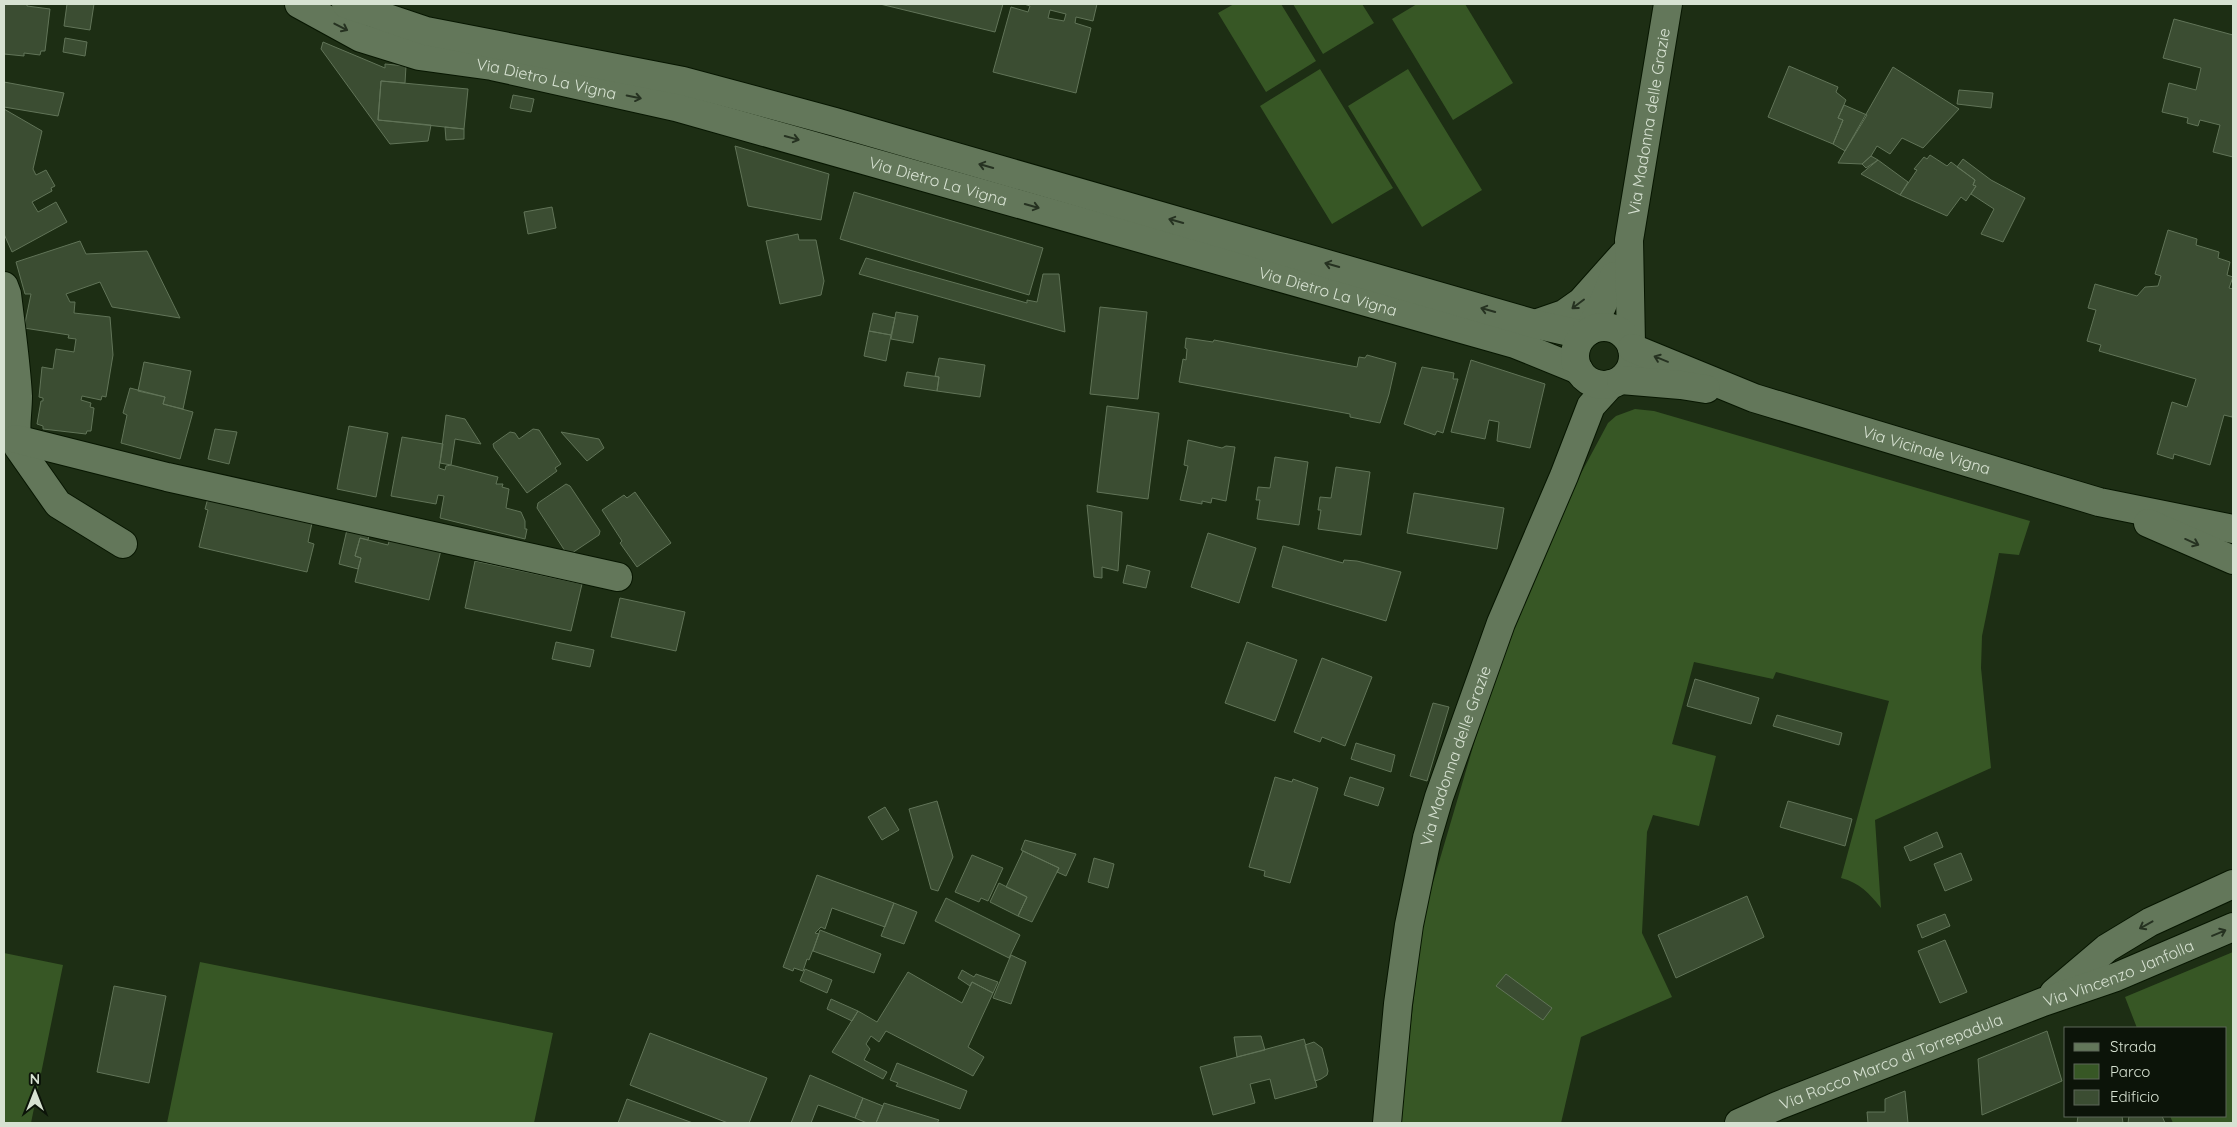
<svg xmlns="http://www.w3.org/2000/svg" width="2237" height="1127" viewBox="0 0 2237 1127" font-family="Quicksand,sans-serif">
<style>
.green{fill:#375725}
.building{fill:#3b4d32;stroke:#617458;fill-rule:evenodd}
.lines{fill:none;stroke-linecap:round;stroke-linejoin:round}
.street-casing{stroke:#071601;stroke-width:30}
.secondary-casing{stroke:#071601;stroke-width:30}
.street{stroke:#63775a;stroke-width:28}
.secondary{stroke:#63775a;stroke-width:28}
.oneway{stroke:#263221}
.labels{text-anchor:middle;stroke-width:4.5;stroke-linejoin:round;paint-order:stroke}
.street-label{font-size:16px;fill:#d7e2d2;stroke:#0c1409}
</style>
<rect width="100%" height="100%" fill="#1d2e14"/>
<!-- green -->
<path class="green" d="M1234,4H1281L1316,61L1266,92L1218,13Z
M1293,4H1362L1374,23L1323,54Z
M1417,4H1465L1513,83L1453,120L1392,19Z
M1320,69L1393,188L1332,224L1260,106Z
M1408,69L1482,190L1422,227L1348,106Z
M1635,409L1654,411L2030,521L2019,555L1999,553L1982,636L1981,668L1991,768L1875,820L1881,908C1869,893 1860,883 1841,878L1889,701L1776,672L1773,679L1694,662L1672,744L1716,756L1699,826L1653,815L1647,832L1642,933L1672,997L1581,1037L1561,1123H1399L1424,913L1475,740L1502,660L1563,507L1608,423L1616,416Z
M2233,952V1123H2173L2170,1116H2226V1028H2137L2125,997Z
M4,953L63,965L31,1123H4Z
M200,962L553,1033L534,1123H167Z"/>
<!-- building -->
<path class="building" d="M4,4H27V6L50,9L45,51H41L40,55L24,53V56L4,54Z
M67,4H94L90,30L64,26Z
M880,4H1003L995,32Z
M1024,4H1097L1093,21L1076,17L1075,23L1091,28L1076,93L993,72L1011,7L1028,12L1030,6ZM1050,10L1066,14L1064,21L1048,18Z
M2174,19L2233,35V157L2213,152L2220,125L2200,120L2198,126L2187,123L2188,118L2162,112L2169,83L2196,90L2201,68L2163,58Z
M65,38L87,42L85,56L63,52Z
M323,42L385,68V64L406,66L405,83L381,81L378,120L431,125L428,141L390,144L321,49Z
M1789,66L1838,87L1836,92L1846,100L1838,118L1843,120L1833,144L1768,117Z
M1893,67L1959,109L1923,148L1902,138L1890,154L1877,146L1871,156L1862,164L1838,163Z
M381,81L468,89L464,129L378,120Z
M4,82L64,93L58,116L4,107Z
M1959,90L1993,93L1991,108L1957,104Z
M513,95L534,99L531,112L510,108Z
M1844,105L1867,115L1845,151L1833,144L1843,120L1838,118Z
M4,109L42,131L33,169L36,175L46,170L55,186L51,188L52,191L32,202L38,212L56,202L67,222L12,252L4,234Z
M445,127L464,129V139L446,140Z
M735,146L829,174L821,220L748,206Z
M1930,155L1947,166L1951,162L1975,180L1973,185L1976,186L1966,201L1961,197L1947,216L1900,195L1917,170L1914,169L1924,157L1927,159Z
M1871,156L1878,160L1866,168L1862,164Z
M1963,159L1991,180L2025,198L2003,242L1981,234L1994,209L1971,194L1976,186L1973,185L1975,180L1957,167Z
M1878,160L1908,182L1900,195L1861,174Z
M854,192L1043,248L1029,295L840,239Z
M552,207L556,228L528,234L524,212Z
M2168,230L2197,239L2196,245L2219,252L2218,258L2230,262L2227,275L2233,277L2229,288L2233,289V412L2232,417L2224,415L2210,465L2174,454L2173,459L2157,454L2172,402L2187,407L2196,379L2099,351L2101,345L2087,341L2096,310L2088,308L2095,284L2137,296L2145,287L2158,286L2161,276L2155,274Z
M798,234L799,240H816L824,281L821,295L780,304L766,241Z
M80,241L86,254L147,251L180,318L112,307L100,282L66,294L70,302H75L74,313L110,317L113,355L106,397L102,396L101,400L82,396L81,400L91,403L90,407L94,408L91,431H87L86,434L43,429V426L37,424L41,401H43V398L39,397L42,367L53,369L56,349L74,352L76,339L68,338L69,335L24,328L31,294H25L16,262Z
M866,258L1027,303V300L1037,302L1043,274H1059L1065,332L859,274Z
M1100,307L1147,312L1138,399L1090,394Z
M896,312L918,316L913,343L891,339Z
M873,313L895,318L891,335L869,331Z
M869,331L891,335L886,361L864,356Z
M1186,338L1213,342L1214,340L1357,367L1359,357L1365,358L1367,355L1396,363L1389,394L1380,423L1350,417V414L1179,382L1183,359L1186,360L1187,349L1185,348Z
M939,358L985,365L980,397L937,391L939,377L935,376Z
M1471,360L1545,384L1530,448L1497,441L1499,422L1489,420L1485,439L1451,432Z
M144,362L191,371L183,409L163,404L165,397L138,391Z
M1422,367L1454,373L1453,379H1458L1443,433L1437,431L1435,435L1404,424Z
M907,372L939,377L937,391L904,386Z
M130,388L165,397L163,404L193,412L180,459L121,443L127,415L123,413Z
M1107,406L1159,413L1148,499L1097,492Z
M446,415L465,419L481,444L455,439L451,465L440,463Z
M349,426L388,433L376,497L337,489Z
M215,429L237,432L229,464L208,459Z
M533,429L539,430L561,464L555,468L557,471L527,493L494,448L493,444L510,432L515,433L519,439Z
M561,432L599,439L604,448L587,461Z
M402,437L443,444L439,468L445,470L446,466L451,465L498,477L496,484H503L502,487L509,489L506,508L521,512L525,521V529H527L525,539L440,518L444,496L438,495L436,504L391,496Z
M1188,440L1222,448L1226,446L1235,447L1226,501L1212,498L1211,503L1202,501V504L1180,500L1188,466L1184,465Z
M1275,457L1308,462L1299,525L1257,519L1260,500H1256L1258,487L1270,488Z
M1336,467L1370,472L1361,535L1318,529L1321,510H1318L1320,497L1331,498Z
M566,484L570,486L600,531L599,535L572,553L565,551L537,508L538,503Z
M635,492L671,543L637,567L620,543L622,541L602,510L624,495L627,498Z
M1414,493L1504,508L1497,549L1407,533Z
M208,498L312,523L308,542L314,544L307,572L199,547L208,510L205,509Z
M1087,505L1122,512L1118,571L1102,567V578L1094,577Z
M349,521L371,526L368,540L360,538L355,556L361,558L358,569L339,564Z
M1208,533L1256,548L1239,603L1191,587Z
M360,538L388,545L390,538L441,550L429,600L355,582L361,558L355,556Z
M1283,546L1343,563L1344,560L1357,561L1401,572L1386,621L1272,587Z
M475,561L582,584L571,631L465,608Z
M1127,565L1150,571L1146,588L1123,583Z
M620,598L685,612L676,651L611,637Z
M556,642L594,650L590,667L552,659Z
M1247,642L1297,660L1275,721L1225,703Z
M1322,658L1372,677L1345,746L1322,737L1320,742L1294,732Z
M1695,679L1759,698L1751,724L1687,706Z
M1433,703L1449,707L1427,781L1410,776Z
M1777,715L1842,733L1839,745L1773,726Z
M1356,743L1395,755L1391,772L1351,759Z
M1275,777L1292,782L1293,779L1318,788L1290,883L1264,876L1265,871L1249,867Z
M1350,777L1384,788L1378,806L1344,795Z
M937,801L953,857L938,891L931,889L909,809Z
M1788,801L1852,819L1845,846L1780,827Z
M885,807L899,830L882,840L868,817Z
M1937,832L1943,847L1910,861L1904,847Z
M1025,840L1076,854L1066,876L1057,872L1059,868L1021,850Z
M1023,851L1059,868L1032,922L1018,916L1027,897L1006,887Z
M1961,853L1972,880L1945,891L1934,864Z
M972,855L1003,868L988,901L981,898L979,902L955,892Z
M1094,858L1114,864L1108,888L1088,882Z
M817,875L894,903L885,927L832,908L825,929L821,927L815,933L819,934L809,960L807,959L803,971L794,968L793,971L783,967Z
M999,883L1027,897L1018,916L990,902Z
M1747,896L1764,937L1676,978L1658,935Z
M946,898L1020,935L1009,958L935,921Z
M894,903L917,912L904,944L881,936Z
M1945,914L1950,926L1922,938L1917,925Z
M820,930L881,954L874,973L813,951Z
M1945,940L1967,992L1940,1003L1918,951Z
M1011,955L1026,962L1011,1004L993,998Z
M805,969L832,980L827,993L800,981Z
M962,970L974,977L976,974L998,982L993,993L972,982L970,986L958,978Z
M908,972L962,1003L972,982L993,993L968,1047L984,1057L973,1076L886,1031L879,1042L871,1036L866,1044L870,1049L864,1060L887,1072L883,1079L832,1052L858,1011L877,1022Z
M1506,974L1552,1008L1543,1020L1496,986Z
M114,986L166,996L149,1083L97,1072Z
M831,999L858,1011L852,1021L827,1009Z
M2047,1031L2062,1081L1982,1115L1978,1059Z
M650,1033L767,1078L749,1123H728L630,1085Z
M1261,1036L1265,1050L1237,1057L1234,1037Z
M1304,1039L1317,1087L1275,1099L1270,1079L1250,1084L1255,1103L1213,1115L1200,1067Z
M1314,1042L1322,1048L1328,1071L1327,1075L1321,1079L1315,1081L1305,1045Z
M897,1063L967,1091L960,1109L896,1086L898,1083L890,1080Z
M810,1075L863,1098L855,1118L818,1105L811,1123H791Z
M1905,1091L1908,1123H1868L1867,1112H1885V1099Z
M863,1098L883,1106L876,1123H867L855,1118Z
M627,1099L693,1123H618Z
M884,1103L939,1120L937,1123H876Z
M2078,1116H2122L2123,1123H2077Z
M2129,1116H2162L2165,1123H2128Z"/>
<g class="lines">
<!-- street casing -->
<g class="street-casing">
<g id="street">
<path d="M4,286L7,294C11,328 16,362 18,396C18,413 14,431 18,447L58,504L123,544"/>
<path d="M1535,324L1564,314L1581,302L1623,255"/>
<path d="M1589,331L1602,306L1614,276"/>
<path id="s1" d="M1631,344L1629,240L1668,4"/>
<path d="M16,439L167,477L618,577"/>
<path id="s2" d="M1387,1123L1398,1004L1409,925L1427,838L1439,797L1501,623L1564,476L1591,406L1611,384"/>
</g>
</g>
<!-- secondary casing -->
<g class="secondary-casing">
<g id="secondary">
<path id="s3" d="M299,4L361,38L419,56L492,66L676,107L1515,344L1579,370"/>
<path d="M346,4L426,31L683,81L835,122L1535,324L1583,335"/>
<circle cx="1604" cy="356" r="29"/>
<path id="s4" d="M1632,348L1754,398L2099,502L2233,529"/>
<path d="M1621,380L1681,385L1706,389"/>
<path d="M2148,523L2233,560"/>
<path d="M2054,993L2107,948L2150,922L2233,884"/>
<path id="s5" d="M1739,1123L1777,1106L2043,1002L2116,977L2233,927"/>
</g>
</g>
<!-- street -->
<use href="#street" class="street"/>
<!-- secondary -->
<use href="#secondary" class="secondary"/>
</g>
<!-- one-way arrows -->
<defs><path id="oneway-shaft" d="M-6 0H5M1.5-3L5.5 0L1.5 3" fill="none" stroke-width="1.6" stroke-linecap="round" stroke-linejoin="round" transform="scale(1.25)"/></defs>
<g class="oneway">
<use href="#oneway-shaft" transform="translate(341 27) rotate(27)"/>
<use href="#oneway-shaft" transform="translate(634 97) rotate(12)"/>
<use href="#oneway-shaft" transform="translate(792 138) rotate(15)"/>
<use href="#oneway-shaft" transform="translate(986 166) rotate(-164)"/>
<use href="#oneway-shaft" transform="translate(1032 206) rotate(16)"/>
<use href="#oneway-shaft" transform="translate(1176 221) rotate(-164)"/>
<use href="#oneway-shaft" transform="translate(1332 265) rotate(-164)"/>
<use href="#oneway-shaft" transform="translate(1578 304) rotate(143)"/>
<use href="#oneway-shaft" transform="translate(1488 310) rotate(-164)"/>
<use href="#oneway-shaft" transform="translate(1661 359) rotate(-158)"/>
<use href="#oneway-shaft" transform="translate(2192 542) rotate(24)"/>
<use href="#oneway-shaft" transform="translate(2146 925) rotate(151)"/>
<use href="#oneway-shaft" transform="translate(2219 933) rotate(-23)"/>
</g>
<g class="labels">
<!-- street labels -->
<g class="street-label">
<text dy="6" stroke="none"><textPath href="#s3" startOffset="261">Via Dietro La Vigna</textPath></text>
<text dy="6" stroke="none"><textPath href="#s1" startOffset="224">Via Madonna delle Grazie</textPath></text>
<text dy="6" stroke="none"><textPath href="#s3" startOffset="666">Via Dietro La Vigna</textPath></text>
<text dy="6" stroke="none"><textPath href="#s3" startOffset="1071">Via Dietro La Vigna</textPath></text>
<text dy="6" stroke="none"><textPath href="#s4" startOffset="312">Via Vicinale Vigna</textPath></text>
<text dy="6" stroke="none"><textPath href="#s2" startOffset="375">Via Madonna delle Grazie</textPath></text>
<text dy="6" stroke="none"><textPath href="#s5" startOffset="408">Via Vincenzo Janfolla</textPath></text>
<text dy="6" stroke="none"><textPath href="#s5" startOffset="164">Via Rocco Marco di Torrepadula</textPath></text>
</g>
</g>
<!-- border -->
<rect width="2237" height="1127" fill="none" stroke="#d7e2d2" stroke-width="10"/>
<!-- legend -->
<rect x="2064" y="1027" width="162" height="90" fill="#0c1409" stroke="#5d6659"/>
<rect x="2074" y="1043" width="25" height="8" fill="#63775a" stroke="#5d6659"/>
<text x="2110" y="1052" font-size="15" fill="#d7e2d2">Strada</text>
<rect x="2074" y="1064" width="25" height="15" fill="#375725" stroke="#5d6659"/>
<text x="2110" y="1077" font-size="15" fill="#d7e2d2">Parco</text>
<rect x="2074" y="1090" width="25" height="15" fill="#3b4d32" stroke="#5d6659"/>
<text x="2110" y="1102" font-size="15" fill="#d7e2d2">Edificio</text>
<!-- north arrow -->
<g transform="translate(35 1092)" stroke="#0c1409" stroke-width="4" paint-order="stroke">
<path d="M0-4L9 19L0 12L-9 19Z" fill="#d7e2d2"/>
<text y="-8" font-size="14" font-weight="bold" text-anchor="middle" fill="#d7e2d2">N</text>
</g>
</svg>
